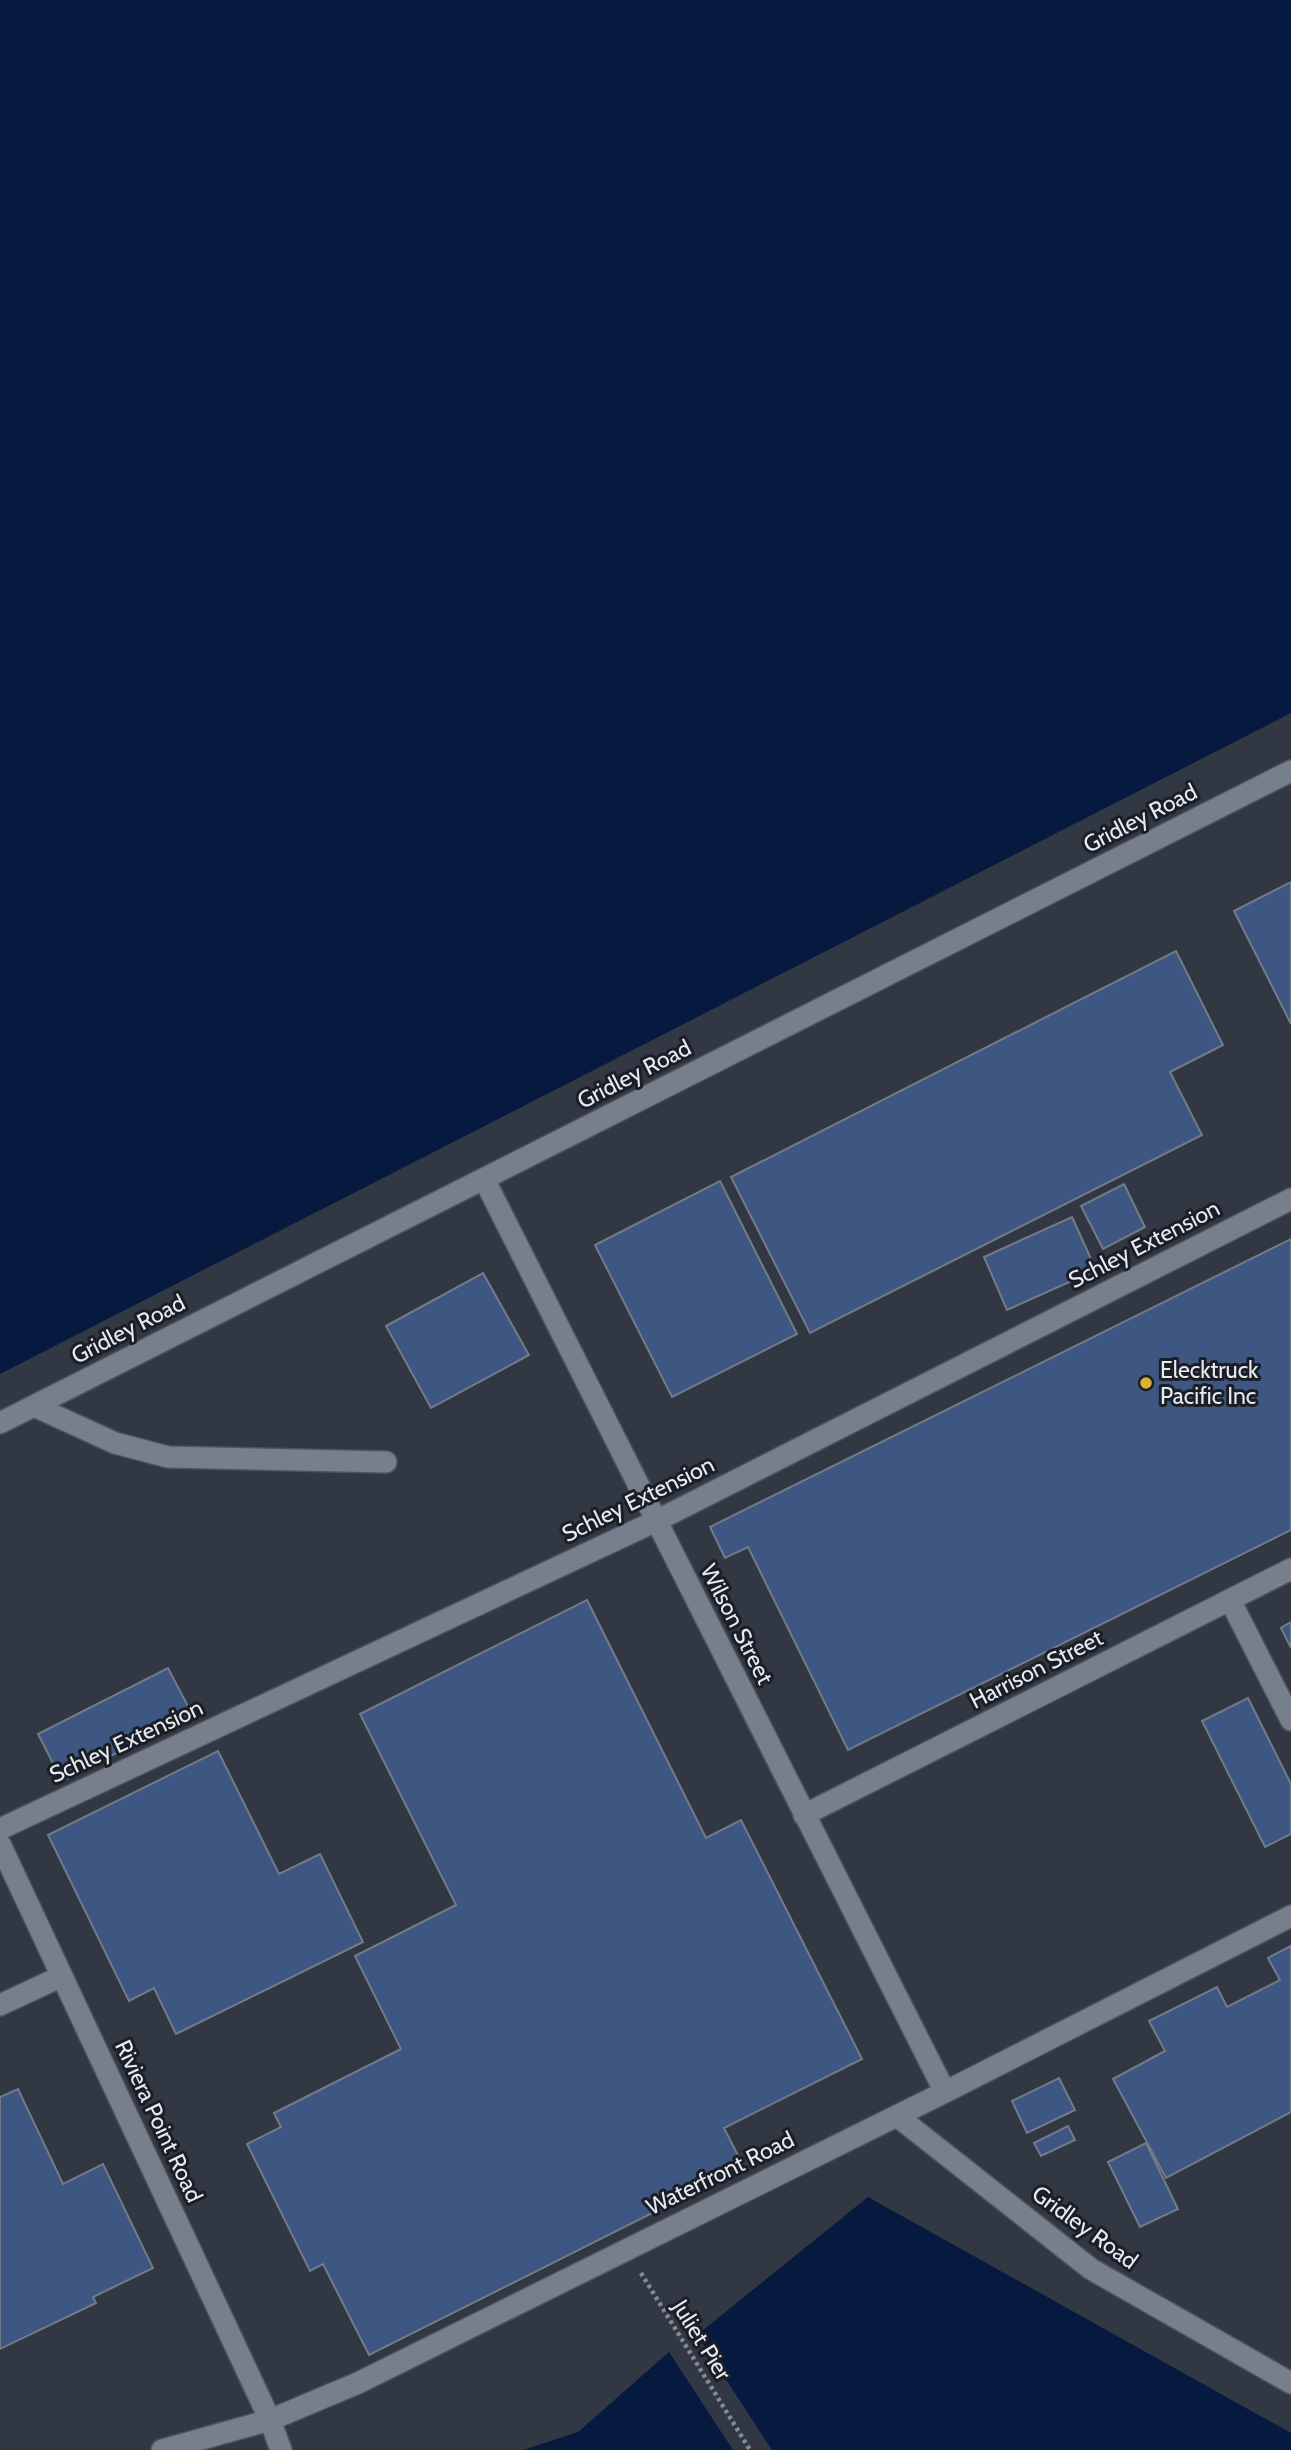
<svg xmlns="http://www.w3.org/2000/svg" width="1291" height="2450" viewBox="0 0 1291 2450" font-family="Cabin,sans-serif">
<style>
.water{fill:#061a40}
.building{fill:#3e5682;stroke:#737b88;stroke-width:2}
.lines{fill:none;stroke-linecap:round;stroke-linejoin:round}
.minor-casing{stroke:#4e535d;stroke-width:24}
.path{stroke:#848994;stroke-width:4.5;stroke-dasharray:3.5 3.5;stroke-linecap:butt}
.minor{stroke:#777f8c;stroke-width:21}
.poi-dot{fill:#d9b334;stroke:#1b1e24;stroke-width:2.5}
.labels{text-anchor:middle;stroke-width:6;stroke-linejoin:round;paint-order:stroke}
.street-label{font-size:23px;fill:#e6eaf2;stroke:#1b1e24}
.poi-label{font-size:23px;fill:#e6eaf2;stroke:#1b1e24;text-anchor:start}
</style>
<rect width="100%" height="100%" fill="#313743"/>
<!-- water -->
<path class="water" d="M0,0H1291V713L0,1374Z
M868,2197L1291,2433V2450H772L697,2335Z
M669,2352L733,2450H523L578,2432Z"/>
<!-- building -->
<path class="building" d="M1291,882V1024L1234,911Z
M1176,951L1223,1045L1170,1072L1202,1135L810,1333L731,1177Z
M720,1181L797,1334L672,1397L595,1245Z
M1124,1184L1145,1227L1103,1249L1081,1206Z
M1072,1217L1096,1270L1007,1310L984,1257Z
M1291,1239V1530L848,1750L748,1547L725,1558L710,1527Z
M483,1273L529,1355L431,1408L386,1326Z
M587,1600L706,1838L741,1820L862,2059L724,2128L744,2167L369,2355L323,2264L310,2271L247,2144L281,2127L274,2113L401,2049L355,1956L456,1905L360,1714Z
M1291,1622V1648L1281,1628Z
M168,1668L192,1714L62,1781L38,1734Z
M1248,1698L1291,1784V1834L1265,1847L1202,1721Z
M218,1751L279,1874L320,1854L363,1942L176,2034L154,1988L129,2001L48,1835Z
M1291,1946V2112L1166,2178L1113,2079L1165,2051L1149,2021L1217,1987L1227,2007L1280,1980L1268,1958Z
M1059,2078L1075,2110L1027,2133L1012,2101Z
M18,2089L63,2184L103,2164L153,2268L93,2297L96,2303L0,2349V2097Z
M1068,2126L1075,2140L1041,2156L1034,2143Z
M1146,2143L1178,2209L1140,2227L1108,2162Z"/>
<g class="lines">
<!-- minor casing -->
<g class="minor-casing">
<path id="minor" d="M484,1179L945,2092
M34,1406L115,1443L168,1457L386,1462
M0,1423L1291,771
M1230,1600L1291,1720
M804,1815L1291,1569
M0,1829L656,1521L1291,1199
M0,1844L270,2420L281,2450
M0,2005L62,1976
M897,2116L1091,2269L1291,2383
M162,2450L270,2420L358,2383L945,2092L1291,1916"/>
</g>
<!-- path -->
<path class="path" d="M641,2273L750,2450"/>
<!-- minor -->
<use href="#minor" class="minor"/>
</g>
<!-- markers -->
<circle class="poi-dot" cx="1146" cy="1383" r="7"/>
<g class="labels">
<!-- street labels -->
<g class="street-label">
<text transform="translate(1140 818) rotate(-27)" y="8">Gridley Road</text>
<text transform="translate(634 1074) rotate(-27)" y="8">Gridley Road</text>
<text transform="translate(1144 1244) rotate(-27)" y="8">Schley Extension</text>
<text transform="translate(128 1329) rotate(-27)" y="8">Gridley Road</text>
<text transform="translate(638 1499) rotate(-26)" y="8">Schley Extension</text>
<text transform="translate(737 1624) rotate(63)" y="8">Wilson Street</text>
<text transform="translate(1036 1669) rotate(-27)" y="8">Harrison Street</text>
<text transform="translate(126 1741) rotate(-25)" y="8">Schley Extension</text>
<text transform="translate(159 2121) rotate(65)" y="8">Riviera Point Road</text>
<text transform="translate(720 2173) rotate(-26)" y="8">Waterfront Road</text>
<text transform="translate(1085 2227) rotate(36)" y="8">Gridley Road</text>
<text transform="translate(702 2340) rotate(58)" y="8">Juliet Pier</text>
</g>
<!-- poi labels -->
<g class="poi-label">
<text x="1160" y="1378">Elecktruck<tspan x="1160" dy="26">Pacific Inc</tspan></text>
</g>
</g>
</svg>
